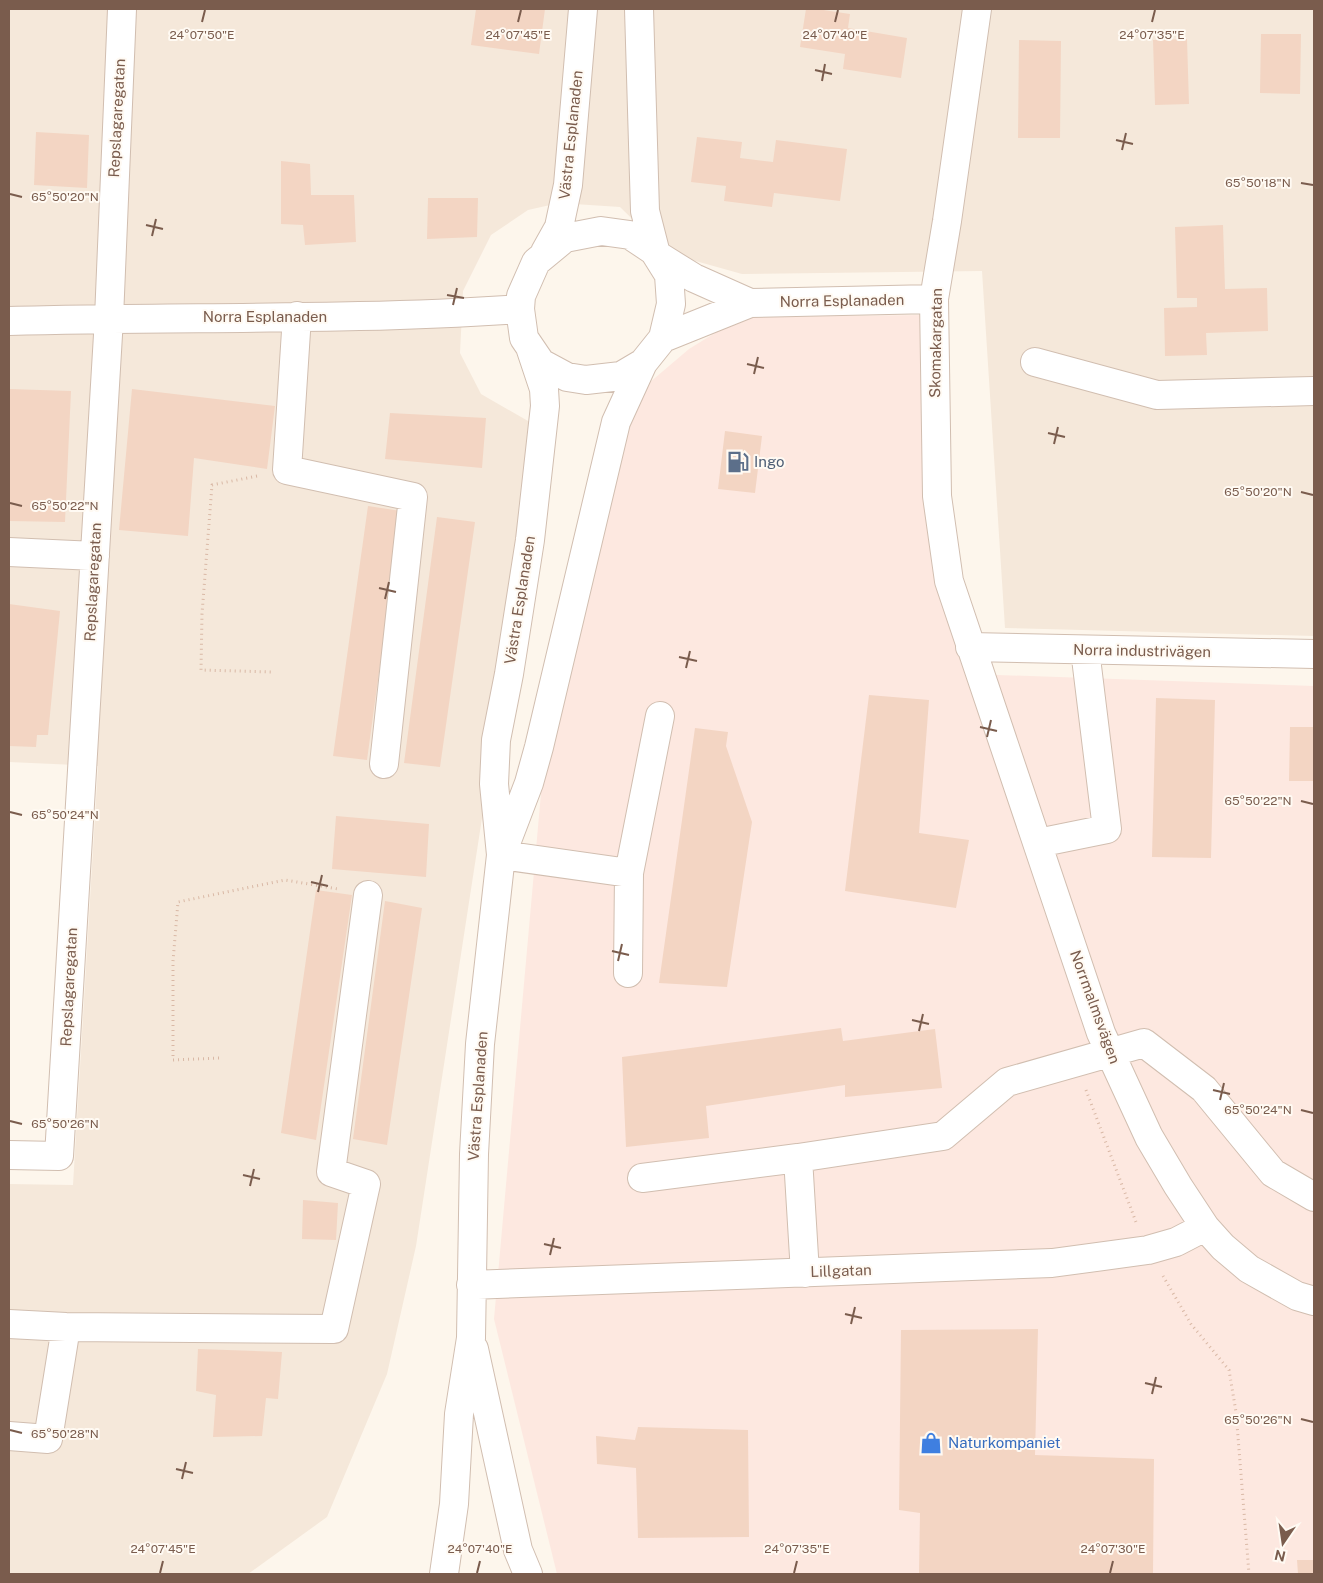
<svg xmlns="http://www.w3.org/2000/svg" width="1323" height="1583" viewBox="0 0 1323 1583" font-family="'Public Sans',sans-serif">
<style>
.residential{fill:#f5e8da}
.commercial{fill:#fde8e0}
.building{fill:#f3d5c3}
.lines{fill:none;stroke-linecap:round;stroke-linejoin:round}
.minor-casing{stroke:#d1beb0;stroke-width:30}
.path{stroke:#d9b8a5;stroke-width:3;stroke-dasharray:1 4;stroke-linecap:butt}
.minor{stroke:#fff;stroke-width:28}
.ticks{fill:none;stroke:#7a5c4d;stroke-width:2}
.labels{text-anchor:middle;stroke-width:4;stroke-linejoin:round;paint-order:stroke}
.street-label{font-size:15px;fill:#7a5c4d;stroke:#fffaf3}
.service-label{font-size:15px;fill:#4e5e75;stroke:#fffaf3;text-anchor:start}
.shop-label{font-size:15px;fill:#366cbe;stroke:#fffaf3;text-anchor:start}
.ticks-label{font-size:12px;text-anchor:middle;fill:#7a5c4d;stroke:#fffaf3;stroke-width:4;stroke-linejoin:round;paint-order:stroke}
</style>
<rect width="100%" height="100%" fill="#fdf6ec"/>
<!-- residential -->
<path class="residential" d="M9,9H1314V636L1005,628L982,271L742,274L667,253L620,207L559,203L528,210L491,235L463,291L460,353L481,394L542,429L416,1246L387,1374L327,1517L248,1574H9V1184L73,1185L98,766L9,762Z"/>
<!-- commercial -->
<path class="commercial" d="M925,315L970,674L1314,686V1574H557L494,1319L549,704L629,400L689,349L741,317Z"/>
<!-- building -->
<path class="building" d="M476,9H545L539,54L471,45Z
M806,9H817L850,14L848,28L907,38L901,78L843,69L845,54L800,47Z
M1261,34H1301L1300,94L1260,93Z
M1187,39L1189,104L1155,105L1153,40Z
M1019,40L1061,41L1060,138H1018Z
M36,132L89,135L87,188L34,185Z
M697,137L742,142L740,158L773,162L776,140L847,149L840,201L774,193L772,207L724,201L726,186L691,182Z
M281,161L310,164L311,195H354L356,242L305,245L303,225L281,224Z
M428,198H478L477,237L427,239Z
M1223,225L1225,289L1267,288L1268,331L1206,333L1207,355L1165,356L1164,308L1197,307V298H1177L1175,227Z
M9,389L71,391L65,522L9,521Z
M132,389L275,406L267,469L194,458L188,536L119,530Z
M390,413L486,418L482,468L385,459Z
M725,431L762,436L755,493L718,489Z
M368,506L401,511L367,760L333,756Z
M437,517L475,522L440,767L404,763Z
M9,604L60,611L48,735H37L36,747L9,746Z
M869,695L929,700L919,833L969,840L956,908L845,891Z
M1156,698L1215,700L1211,858L1152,857Z
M1290,727H1314V781H1289Z
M695,728L728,732L726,746L752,822L727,987L659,983Z
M336,816L429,824L426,877L332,869Z
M316,890L352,895L316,1140L281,1133Z
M385,901L422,908L387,1145L353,1139Z
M841,1028L843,1041L935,1029L942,1088L845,1097V1085L706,1106L709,1138L626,1147L622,1057Z
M303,1200L338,1203L336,1240L302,1239Z
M1038,1329L1035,1455L1154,1459L1153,1574H919L920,1513L899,1510L901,1330Z
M198,1349L282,1352L278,1399L266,1398L262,1436L213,1437L216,1395L196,1391Z
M638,1427L748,1430L749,1537L638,1538L636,1468L597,1464L596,1436L635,1440Z
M1297,1560H1314V1574H1298Z"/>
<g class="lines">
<!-- minor casing -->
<g class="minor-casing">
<path id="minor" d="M639,9L645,211L656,254
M977,9L947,221L934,299L937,496L949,581L1101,1033L1149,1137L1178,1186L1205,1227L1223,1247L1249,1269L1297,1296L1314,1301
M601,231L630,235L654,251L669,275L671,304L663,338L643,363L621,376L586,380L567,377L541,363L524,338L520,309L521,296L536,262L565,238Z
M545,252L559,227L568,185L583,9
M657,255L694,278L750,303
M297,316L287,470L413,497L384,764
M9,321C179,316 350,321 520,309
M663,338L750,303L934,299
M1035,362L1157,395L1314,391
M9,552L95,556
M970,647L1314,654
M1038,843L1107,829L1085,650
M503,851L529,783L539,747L616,422L643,363
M501,855L629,873L628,973
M629,873L660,716
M9,1155L59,1156L109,318L122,9
M798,1158L805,1273
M642,1178L798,1158L943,1136L1007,1082L1144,1043L1204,1089L1273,1173L1314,1197
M471,1285L1052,1263L1148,1250L1176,1242L1205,1227
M9,1324L66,1327L334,1329L366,1184L331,1172L368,895
M474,1349L518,1550L528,1574
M9,1436L48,1439L66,1327
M444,1574L454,1504L459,1414L471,1338L474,1154L480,1044L501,855L494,784L496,740L509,674L530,540L545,406L544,389L530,347"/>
</g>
<!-- path -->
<path class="path" d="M257,476L212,485L202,614L201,670L272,672
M219,1058L173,1060V961L178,902L285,880L338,889
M1086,1090L1136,1222
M1163,1276L1191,1324L1229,1370L1236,1412L1249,1574"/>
<!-- minor -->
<use href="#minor" class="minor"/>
</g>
<!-- ticks -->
<path class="ticks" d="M202,22L205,10M518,22L521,10M835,22L838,10M1152,22L1155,10M815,70L832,74M822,81L825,64M1116,140L1133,144M1122,150L1126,133M1301,183L1313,185M10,194L22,197M146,225L163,229M152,236L156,219M447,295L464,298M453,305L457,288M747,364L764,368M754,374L758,357M1048,433L1065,437M1054,444L1058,427M1301,492L1313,495M10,503L22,506M379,588L396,592M385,599L389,582M679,657L697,661M686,668L690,651M980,727L997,731M987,737L991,720M1301,801L1313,804M10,812L22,815M311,882L328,886M318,892L322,875M612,951L629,955M618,961L622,944M912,1020L929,1024M919,1031L923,1014M1213,1090L1230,1094M1220,1100L1224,1083M1301,1110L1313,1113M10,1121L22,1124M243,1175L260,1179M250,1186L254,1169M544,1244L561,1248M550,1255L554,1238M845,1314L862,1318M851,1324L855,1307M1145,1383L1162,1387M1152,1394L1156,1377M1301,1419L1313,1422M10,1430L22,1433M176,1469L193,1473M182,1479L186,1462M160,1573L163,1561M477,1573L480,1561M794,1573L797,1561M1110,1573L1113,1561"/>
<!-- icons -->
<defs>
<g id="fuel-bare" transform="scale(1.725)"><path d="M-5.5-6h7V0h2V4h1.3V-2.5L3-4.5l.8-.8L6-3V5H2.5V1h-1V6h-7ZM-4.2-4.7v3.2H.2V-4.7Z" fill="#5c6f8a" stroke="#fffaf3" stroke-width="2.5" paint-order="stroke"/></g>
<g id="shop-bare" transform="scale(1.725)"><path d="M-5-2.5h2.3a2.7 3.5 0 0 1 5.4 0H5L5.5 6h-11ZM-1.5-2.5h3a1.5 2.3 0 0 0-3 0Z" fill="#3f7fe0" stroke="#fffaf3" stroke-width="2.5" paint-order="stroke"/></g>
</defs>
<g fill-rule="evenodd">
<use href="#fuel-bare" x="738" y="462"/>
<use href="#shop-bare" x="931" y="1443"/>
</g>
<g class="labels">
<!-- street labels -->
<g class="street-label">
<text transform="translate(117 118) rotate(-87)" y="5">Repslagaregatan</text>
<text transform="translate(571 135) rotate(-84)" y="5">Västra Esplanaden</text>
<text transform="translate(842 301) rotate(-1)" y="5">Norra Esplanaden</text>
<text x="265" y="322">Norra Esplanaden</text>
<text transform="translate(936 343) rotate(-89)" y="5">Skomakargatan</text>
<text transform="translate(93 582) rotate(-87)" y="5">Repslagaregatan</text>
<text transform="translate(520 600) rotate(-81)" y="5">Västra Esplanaden</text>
<text transform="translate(1142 651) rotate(1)" y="5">Norra industrivägen</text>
<text transform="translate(69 987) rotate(-87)" y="5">Repslagaregatan</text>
<text transform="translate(1095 1007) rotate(70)" y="5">Norrmalmsvägen</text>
<text transform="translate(478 1096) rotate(-86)" y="5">Västra Esplanaden</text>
<text transform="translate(841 1271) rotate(-2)" y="5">Lillgatan</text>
</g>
<!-- service labels -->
<g class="service-label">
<text x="754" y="467">Ingo</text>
</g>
<!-- shop labels -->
<g class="shop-label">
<text x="948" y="1448">Naturkompaniet</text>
</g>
</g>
<g class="ticks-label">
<text x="202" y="39">24°07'50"E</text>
<text x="518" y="39">24°07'45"E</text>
<text x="835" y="39">24°07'40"E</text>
<text x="1152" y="39">24°07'35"E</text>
<text x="1258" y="187">65°50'18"N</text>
<text x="65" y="201">65°50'20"N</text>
<text x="1258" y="496">65°50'20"N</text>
<text x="65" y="510">65°50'22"N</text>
<text x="1258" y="805">65°50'22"N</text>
<text x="65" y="819">65°50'24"N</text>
<text x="1258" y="1114">65°50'24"N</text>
<text x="65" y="1128">65°50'26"N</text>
<text x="1258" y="1424">65°50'26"N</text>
<text x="65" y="1438">65°50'28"N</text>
<text x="163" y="1553">24°07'45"E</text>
<text x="480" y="1553">24°07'40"E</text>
<text x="797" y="1553">24°07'35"E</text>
<text x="1113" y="1553">24°07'30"E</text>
</g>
<!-- border -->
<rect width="1323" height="1583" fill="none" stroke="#7a5c4d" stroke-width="20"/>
<!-- north arrow -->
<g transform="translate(1283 1543) rotate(193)" stroke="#fffaf3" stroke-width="4" paint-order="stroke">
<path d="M0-4L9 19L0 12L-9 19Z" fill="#7a5c4d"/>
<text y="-8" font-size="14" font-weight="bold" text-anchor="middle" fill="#7a5c4d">N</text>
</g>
</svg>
